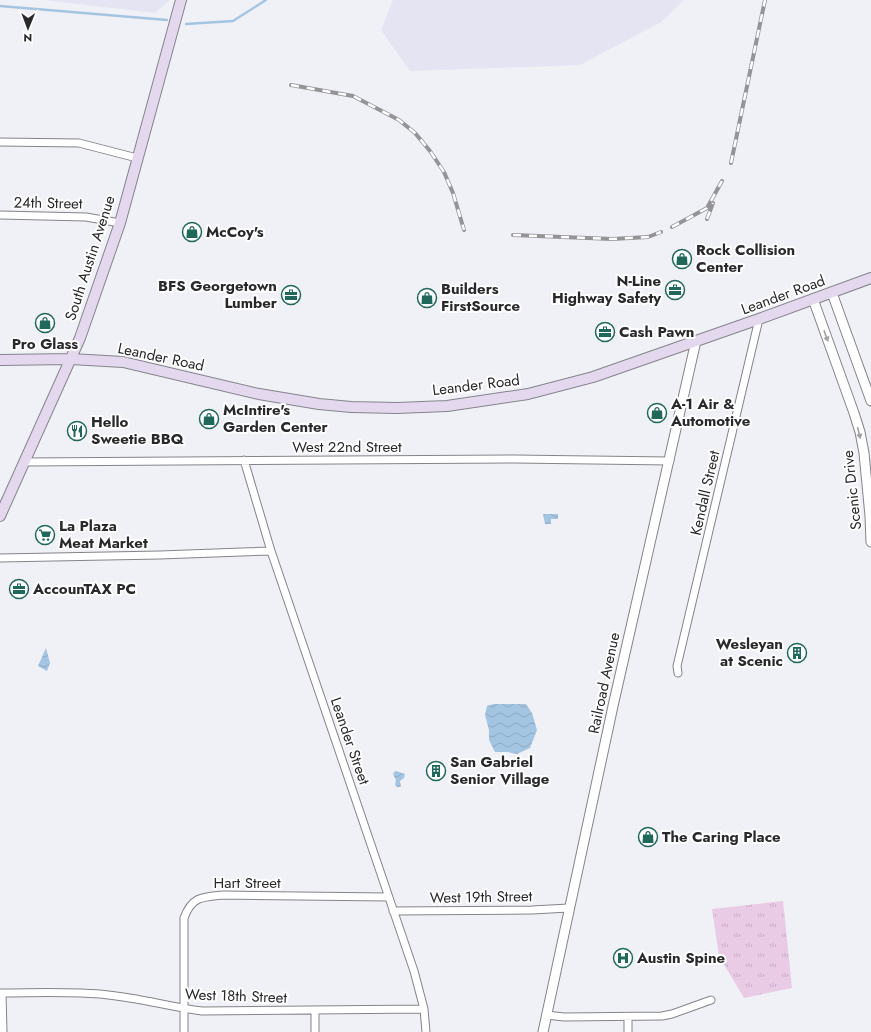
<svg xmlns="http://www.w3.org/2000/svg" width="871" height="1032" viewBox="0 0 871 1032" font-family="Jost,sans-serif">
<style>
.built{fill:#e4e4f3}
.grass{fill:url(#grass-tufts)}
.water{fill:url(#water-waves)}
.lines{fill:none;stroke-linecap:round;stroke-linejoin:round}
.stream{stroke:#a4c5e2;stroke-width:2.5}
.minor-casing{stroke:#84848a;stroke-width:9}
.tertiary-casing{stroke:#84848a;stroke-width:11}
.secondary-casing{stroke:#84848a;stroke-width:12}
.minor{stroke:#fff;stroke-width:7}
.tertiary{stroke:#fff;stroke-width:9}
.secondary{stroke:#e4d8ef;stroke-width:10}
.rail-casing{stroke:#939398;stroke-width:4}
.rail{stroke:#fefefe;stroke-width:2.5;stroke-dasharray:8;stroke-linecap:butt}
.oneway{fill:#9f9fa0}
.labels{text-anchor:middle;stroke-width:4;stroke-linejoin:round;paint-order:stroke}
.street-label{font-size:15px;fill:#29292c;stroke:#fefefe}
.poi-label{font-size:15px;font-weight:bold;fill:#29292c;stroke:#fefefe;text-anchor:start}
</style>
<defs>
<pattern id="grass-tufts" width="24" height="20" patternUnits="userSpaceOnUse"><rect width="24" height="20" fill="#e9cbe5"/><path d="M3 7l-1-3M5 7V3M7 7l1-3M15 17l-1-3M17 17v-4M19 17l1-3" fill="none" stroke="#c8aec5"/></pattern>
<pattern id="water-waves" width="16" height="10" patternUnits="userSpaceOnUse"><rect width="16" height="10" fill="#a4c5e2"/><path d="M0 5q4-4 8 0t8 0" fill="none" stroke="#8da9c2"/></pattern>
</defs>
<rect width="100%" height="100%" fill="#f0f0f7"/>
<!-- built -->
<path class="built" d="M44,0H170L155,13Z
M393,0H684L661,22L580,65L410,71L381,30Z"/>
<!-- grass -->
<path class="grass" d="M783,901L792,988L744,998L719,956L712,909Z"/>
<!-- water -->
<path class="water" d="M543,514H558V519H551V524H545Z
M46,648L50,663L47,671L38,666Z
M493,704H526L532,713L537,730L530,748L517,754L507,752H495L489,740V730L485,715L487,706Z
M395,771H396L405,774L404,778L400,781L401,787H397L395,785L396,780L393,774Z"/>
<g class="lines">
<!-- stream -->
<path class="stream" d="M0,6L167,20
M186,24L233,21L266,0"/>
<!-- minor casing -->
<g class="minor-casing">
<path id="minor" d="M0,142L79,143L137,158
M0,215L86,217L120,223
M244,460L271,551L414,971L424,1009L426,1032
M25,462L514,459L670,461
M0,558L160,555L271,551
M678,673L677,666L759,319
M393,911L532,910L569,908
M0,993C36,993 72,991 108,995C140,998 170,1007 202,1011L424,1009
M2,993L3,1032
M315,1011V1032
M546,1015L564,1017L662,1016L672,1014L711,1000
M184,1032V918C192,896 203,897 223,895L388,897
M628,1032V1017"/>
</g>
<!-- tertiary casing -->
<g class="tertiary-casing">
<path id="tertiary" d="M832,293L871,401
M813,299L854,413L860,432L864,453L870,516L871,542
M543,1032L613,706L696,341"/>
</g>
<!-- secondary casing -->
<g class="secondary-casing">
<path id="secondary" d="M0,360L71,359L123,362L259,394L319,404L351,407L397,408L447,406L528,394L593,377L759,319L871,278
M0,516L80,338L120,223L181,0"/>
</g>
<!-- minor -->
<use href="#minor" class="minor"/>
<!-- tertiary -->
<use href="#tertiary" class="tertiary"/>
<!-- secondary -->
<use href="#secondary" class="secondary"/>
<!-- rail casing -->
<g class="rail-casing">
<path id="rail" d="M291,85L353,96L399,120L415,133L430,151L444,172L453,193L464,230
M731,163L765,0
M707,219L713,203
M672,227L707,208L722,181
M513,235L612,239L648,237L661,232"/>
</g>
<!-- rail -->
<use href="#rail" class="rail"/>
</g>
<!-- one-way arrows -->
<defs><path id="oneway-solid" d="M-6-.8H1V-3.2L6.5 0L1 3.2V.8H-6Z"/></defs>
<g class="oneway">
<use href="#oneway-solid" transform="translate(826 336) rotate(70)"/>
<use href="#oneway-solid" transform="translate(859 433) rotate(76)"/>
</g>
<!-- icons -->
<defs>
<g id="shop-ring" transform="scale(1)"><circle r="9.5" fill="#fefefe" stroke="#21685c" stroke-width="1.5"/><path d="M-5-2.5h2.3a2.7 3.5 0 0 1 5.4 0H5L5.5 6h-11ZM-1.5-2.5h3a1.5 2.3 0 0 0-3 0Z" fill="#21685c"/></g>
<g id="office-ring" transform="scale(1)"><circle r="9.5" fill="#fefefe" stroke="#21685c" stroke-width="1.5"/><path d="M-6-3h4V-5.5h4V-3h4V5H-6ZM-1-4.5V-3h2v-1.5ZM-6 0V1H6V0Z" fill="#21685c"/></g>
<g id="restaurant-ring" transform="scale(1)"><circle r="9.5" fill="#fefefe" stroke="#21685c" stroke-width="1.5"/><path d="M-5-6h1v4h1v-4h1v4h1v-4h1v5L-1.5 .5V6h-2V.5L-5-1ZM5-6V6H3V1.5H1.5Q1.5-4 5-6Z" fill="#21685c"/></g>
<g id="supermarket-ring" transform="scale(1)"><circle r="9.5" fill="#fefefe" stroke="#21685c" stroke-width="1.5"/><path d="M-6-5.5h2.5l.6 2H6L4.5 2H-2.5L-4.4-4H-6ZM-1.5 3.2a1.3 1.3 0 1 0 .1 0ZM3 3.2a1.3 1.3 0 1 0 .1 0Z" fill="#21685c"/></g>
<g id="building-ring" transform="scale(1)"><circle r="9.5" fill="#fefefe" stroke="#21685c" stroke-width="1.5"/><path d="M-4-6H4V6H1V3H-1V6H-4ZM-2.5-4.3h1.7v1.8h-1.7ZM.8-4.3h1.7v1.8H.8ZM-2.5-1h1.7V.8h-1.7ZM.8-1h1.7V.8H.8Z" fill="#21685c"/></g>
<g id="hospital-ring" transform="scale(1)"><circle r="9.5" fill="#fefefe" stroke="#21685c" stroke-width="1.5"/><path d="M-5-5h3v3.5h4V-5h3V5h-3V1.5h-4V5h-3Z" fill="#21685c"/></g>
</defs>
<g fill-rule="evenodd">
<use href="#shop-ring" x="192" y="232"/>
<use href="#shop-ring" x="682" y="259"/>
<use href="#office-ring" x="675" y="290"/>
<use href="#office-ring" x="291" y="295"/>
<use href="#shop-ring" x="427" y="298"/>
<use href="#shop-ring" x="45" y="323"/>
<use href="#office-ring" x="605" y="332"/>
<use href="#shop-ring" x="657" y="413"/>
<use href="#shop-ring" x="209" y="419"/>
<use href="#restaurant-ring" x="77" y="431"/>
<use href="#supermarket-ring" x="45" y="535"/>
<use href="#office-ring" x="19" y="589"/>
<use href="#building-ring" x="797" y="653"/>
<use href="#building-ring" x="436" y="771"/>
<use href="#shop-ring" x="648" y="837"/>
<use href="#hospital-ring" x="623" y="958"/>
</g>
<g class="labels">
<!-- street labels -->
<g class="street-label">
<text transform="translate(48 203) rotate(1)" y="5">24th Street</text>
<text transform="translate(90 258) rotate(-72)" y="5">South Austin Avenue</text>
<text transform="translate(783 295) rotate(-20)" y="5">Leander Road</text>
<text transform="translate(161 357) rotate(12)" y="5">Leander Road</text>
<text transform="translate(476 385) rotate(-7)" y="5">Leander Road</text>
<text x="347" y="452">West 22nd Street</text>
<text transform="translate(852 490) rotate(-96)" y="5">Scenic Drive</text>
<text transform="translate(705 493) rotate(-77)" y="5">Kendall Street</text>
<text transform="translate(604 683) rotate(-78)" y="5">Railroad Avenue</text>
<text transform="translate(350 741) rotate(71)" y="5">Leander Street</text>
<text x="247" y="888">Hart Street</text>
<text transform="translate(481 897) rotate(-1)" y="5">West 19th Street</text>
<text transform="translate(236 996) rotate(2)" y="5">West 18th Street</text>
</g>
<!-- poi labels -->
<g class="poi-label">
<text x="206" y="237">McCoy's</text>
<text x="696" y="255">Rock Collision<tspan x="696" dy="17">Center</tspan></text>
<text x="661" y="286" text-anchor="end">N-Line<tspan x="661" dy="17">Highway Safety</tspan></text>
<text x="277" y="291" text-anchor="end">BFS Georgetown<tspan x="277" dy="17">Lumber</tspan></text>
<text x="441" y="294">Builders<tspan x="441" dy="17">FirstSource</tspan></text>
<text x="619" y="337">Cash Pawn</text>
<text x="45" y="349" text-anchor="middle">Pro Glass</text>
<text x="671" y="409">A-1 Air &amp;<tspan x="671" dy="17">Automotive</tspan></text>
<text x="223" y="415">McIntire's<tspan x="223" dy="17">Garden Center</tspan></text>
<text x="91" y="427">Hello<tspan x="91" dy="17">Sweetie BBQ</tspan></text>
<text x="59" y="531">La Plaza<tspan x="59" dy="17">Meat Market</tspan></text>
<text x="33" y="594">AccounTAX PC</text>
<text x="783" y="649" text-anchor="end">Wesleyan<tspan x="783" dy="17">at Scenic</tspan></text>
<text x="450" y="767">San Gabriel<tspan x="450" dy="17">Senior Village</tspan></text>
<text x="662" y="842">The Caring Place</text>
<text x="637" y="963">Austin Spine</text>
</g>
</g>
<!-- north arrow -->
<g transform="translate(28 28) rotate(181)" stroke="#fefefe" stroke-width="3" paint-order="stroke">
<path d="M0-3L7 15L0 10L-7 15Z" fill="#29292c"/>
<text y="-6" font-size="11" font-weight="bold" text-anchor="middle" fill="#29292c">N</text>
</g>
</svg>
